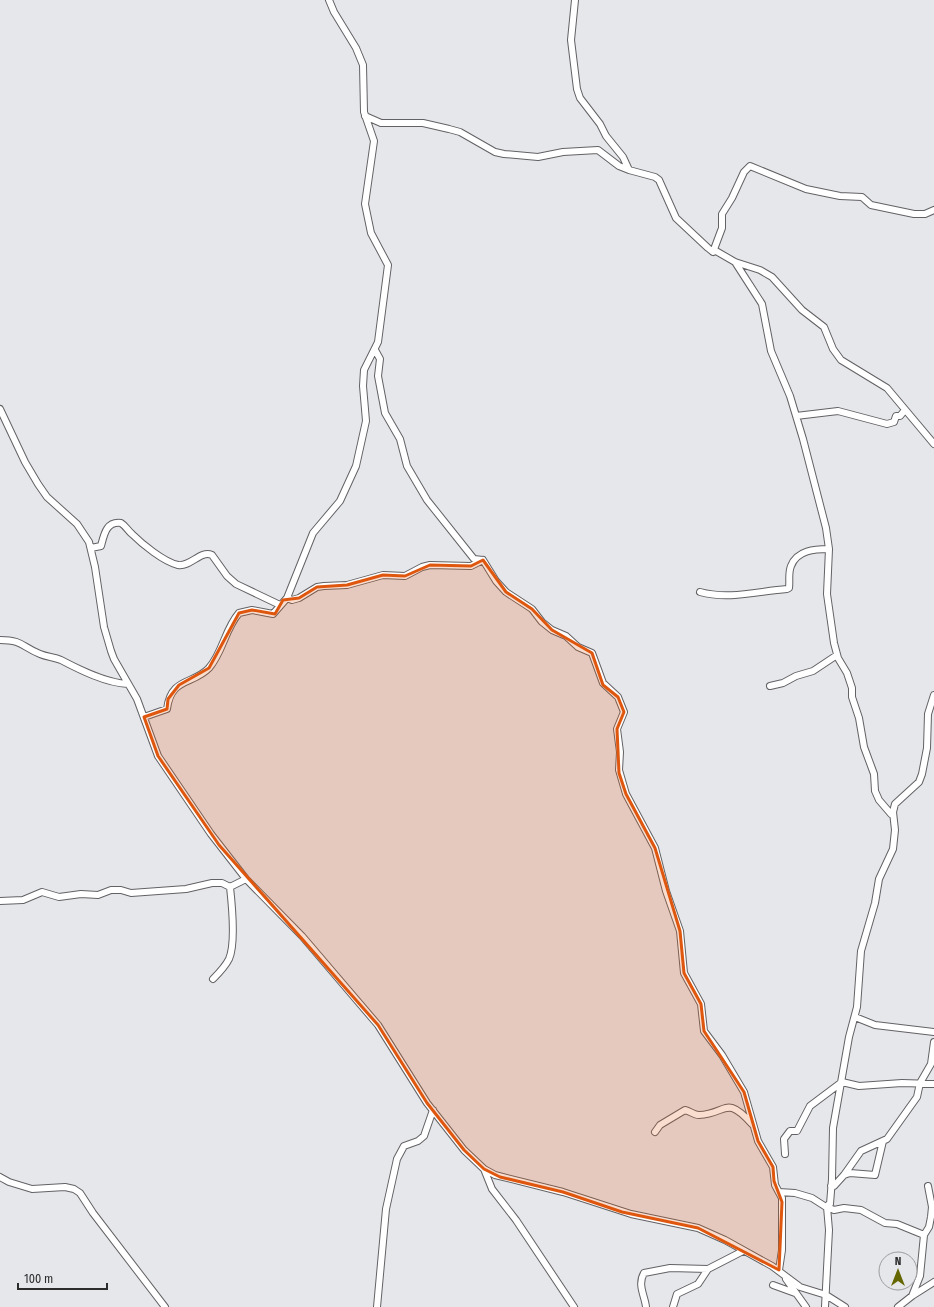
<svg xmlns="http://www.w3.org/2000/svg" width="934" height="1307" viewBox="0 0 934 1307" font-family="'Fira Sans Condensed',sans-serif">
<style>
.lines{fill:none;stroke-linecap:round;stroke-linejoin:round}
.minor-casing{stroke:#626265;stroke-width:8}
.minor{stroke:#fff;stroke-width:6}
.marked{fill:#df570e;fill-opacity:0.2;stroke:#df570e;stroke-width:3;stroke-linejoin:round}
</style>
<rect width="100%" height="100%" fill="#e6e7ea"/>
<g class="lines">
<!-- minor casing -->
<g class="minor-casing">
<path id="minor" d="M575,0L571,40L577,89L580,98L600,124L606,136L623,157L629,170L655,177L659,180L676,218L708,248L713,252L716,251L735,262L760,270L772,277L802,310L824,327L833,349L841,360L887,388L934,444
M365,116L381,123H423L449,129L460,132L495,152L504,154L538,157L563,152L598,150L619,166L629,170
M713,252L722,228V214L732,198L744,172L750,166L806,189L840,196L862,197L871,205L914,214H925L934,210
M735,262L762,304L771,351L790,396L803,439L826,528L829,549L827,594L834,643L838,658L847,673L852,688V697L859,718L864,747L874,774L875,791L879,800L891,814L893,812
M375,350L380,359L378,376L385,413L400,439L407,466L427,500L474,559L483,560L496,581L506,592L532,609L542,622L552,630L566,636L578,647L592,653L603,683L618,697L624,712L617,729L620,752L619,770L626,794L655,848L666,891L680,931L684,973L701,1004L704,1031L722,1055L744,1092L758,1141L773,1167L775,1185L782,1198V1250L779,1270
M0,409L25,462L38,484L47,497L77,524L89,542L95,567L104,627L111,651L114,659L137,699L158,756L211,834L246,879L302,936L378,1025L427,1103L464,1150L484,1169L495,1175L563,1192L631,1214L698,1228L725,1240L772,1266L800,1287L826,1295L845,1307
M796,416L838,411L887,424L894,422L896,416H900L905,410
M91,548L101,546C104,535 106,521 121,523C126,526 128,531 132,534C142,544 164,562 178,565C191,567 200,550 212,555L227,576L236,584L280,605
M700,592C729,600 759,591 787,589L789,588C790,581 788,573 791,566C797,550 815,549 829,549
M287,598L292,600L299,598L317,587L324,586L347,585L383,575L405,576L422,567L430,565L471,566L483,560
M0,640C23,640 22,647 40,654C47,657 54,657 61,660C80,670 106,683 128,684
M770,686L783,683L796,676L813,671L837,655
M144,717L167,709C171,677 193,685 209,668C223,652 225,629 239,613L252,610L273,614L287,598L313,533L340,501L356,466L366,421L363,386L364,370L378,342L388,265L371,233L365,204L374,141L364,112L363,65L356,48L334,12L329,0
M0,901L23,900L42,892L59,897L81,894L98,895L111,890H121L131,893L186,889L212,883H222L230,887L246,879
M213,979C219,973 225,967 229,959C236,943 232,905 230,887
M855,1017L875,1025L934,1032
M655,1132L660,1125L685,1110C690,1111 694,1115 699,1115C727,1114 725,1094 752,1124
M785,1154L784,1139L790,1131H797L810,1106L842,1082L859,1086L902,1083L934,1084
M484,1169L492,1189L516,1220L574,1307
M844,1175L850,1173L875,1175L883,1141
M0,1177L9,1182L32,1189L65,1187L74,1189L80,1193L93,1213L165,1307
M831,1186H834L844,1175L861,1151L887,1139L917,1097L920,1083L931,1064L934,1042
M779,1192L795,1193L812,1198L826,1207L829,1204
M827,1207L834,1210L844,1208L861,1210L885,1223L897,1224L924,1235
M786,1279L806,1307
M773,1285L795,1293
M912,1296L920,1276L924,1235L929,1227L931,1217L932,1207L928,1186
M377,1307L386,1209L397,1159L404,1146L418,1141L424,1136L433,1110
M646,1307C645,1296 637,1285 644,1273L670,1268L708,1269
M673,1307L677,1294L698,1284L708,1269L743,1251
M825,1307L829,1230L827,1207L830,1204L832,1179L833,1128L849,1037L857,1007L861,951L875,903L879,879L893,849L895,830L893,812L895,804L919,782L922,774L927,748L928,714L934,695
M898,1307L912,1296L934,1282"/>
</g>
<!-- minor -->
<use href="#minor" class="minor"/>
</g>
<!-- marked area -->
<path class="marked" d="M483,560L506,592L532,609L552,630L592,653L603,685L618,697L624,712L617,729L619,773L626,794L655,848L680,931L684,973L701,1004L704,1031L744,1092L758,1141L773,1167L774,1181L782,1202L779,1270L698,1228L622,1212L563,1192L500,1177L484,1169L464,1150L427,1103L378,1025L219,845L158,756L144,717L167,709L168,699L179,685L209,668L239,613L252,610L275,614L283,600L299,598L317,587L347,585L383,575L405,576L430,565L471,566Z"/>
<!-- north arrow -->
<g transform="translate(898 1271)"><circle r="19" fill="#e6e7ea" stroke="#9c9c9e"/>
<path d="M0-3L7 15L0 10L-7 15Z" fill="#646600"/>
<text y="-6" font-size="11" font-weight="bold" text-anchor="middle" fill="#2c2c2d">N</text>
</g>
<!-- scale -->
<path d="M18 1283v6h89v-6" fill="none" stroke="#2c2c2d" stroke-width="2"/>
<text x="24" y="1283" font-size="12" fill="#2c2c2d" stroke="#e6e7ea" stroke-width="3" paint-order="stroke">100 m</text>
</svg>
